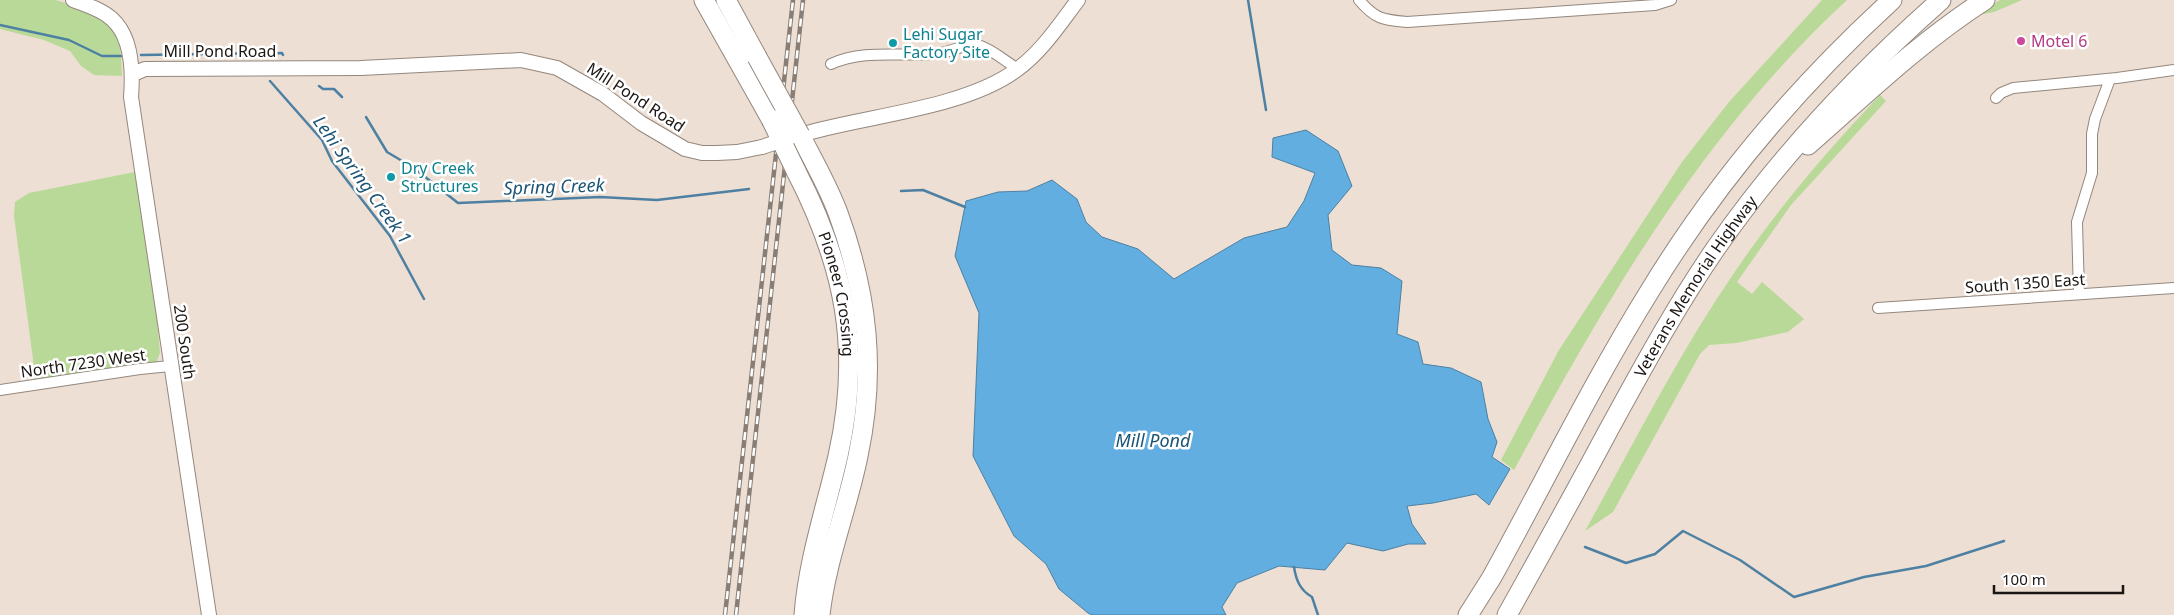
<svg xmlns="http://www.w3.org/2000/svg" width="2174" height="615" viewBox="0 0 2174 615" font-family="'Noto Sans',sans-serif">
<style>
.green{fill:#b8d997}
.water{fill:#62aee0;stroke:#4d80a2}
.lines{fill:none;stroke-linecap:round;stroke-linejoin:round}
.stream{stroke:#4d80a2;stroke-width:2.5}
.street-casing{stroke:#94877d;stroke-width:12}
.secondary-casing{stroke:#94877d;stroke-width:16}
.highway-casing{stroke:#94877d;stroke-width:21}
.street{stroke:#fff;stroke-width:10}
.secondary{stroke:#fff;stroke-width:14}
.highway{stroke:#fff;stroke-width:19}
.rail-casing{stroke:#887e76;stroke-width:4.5}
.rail{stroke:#fff;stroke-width:2.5;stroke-dasharray:8;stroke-linecap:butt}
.secondary-bridge-casing{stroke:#94877d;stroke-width:16;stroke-linecap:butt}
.highway-bridge-casing{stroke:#94877d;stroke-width:21;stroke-linecap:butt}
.secondary-bridge{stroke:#fff;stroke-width:14}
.highway-bridge{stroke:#fff;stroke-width:19}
.hotel-dot{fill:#d1479c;stroke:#fff;stroke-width:2}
.culture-dot{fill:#0f9aa8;stroke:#fff;stroke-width:2}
.labels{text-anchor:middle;stroke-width:5;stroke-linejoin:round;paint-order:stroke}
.culture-label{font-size:16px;fill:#0d838f;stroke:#fff;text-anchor:start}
.hotel-label{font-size:16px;fill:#b23c85;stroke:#fff;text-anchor:start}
.street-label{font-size:16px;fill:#1b1613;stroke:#fff}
.water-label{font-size:18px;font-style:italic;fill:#1c5476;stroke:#fff}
</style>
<rect width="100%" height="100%" fill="#eddfd3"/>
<!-- green -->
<path class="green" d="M0,0C17,0 38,0 55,0C70,3 104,18 113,30C122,44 121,60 122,76L94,75L81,66L70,51L44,40L0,29Z
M1822,0H1847C1702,134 1607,298 1514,470L1501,460L1559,350L1682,162L1729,102Z
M2000,0H2022L1994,12L1978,15Z
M1880,95L1886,101L1791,205L1737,282L1752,294L1762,282L1804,319L1788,332L1736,343L1709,345L1700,354L1613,512L1585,531C1634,443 1679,353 1736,270C1779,207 1828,150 1880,95Z
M135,172L154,288L160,353L156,363L36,382L14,216L15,202L29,193Z"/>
<!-- water -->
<path class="water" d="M1306,130L1338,151L1352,186L1328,215L1332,250L1352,265L1381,268L1402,281L1397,334L1418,342L1423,364L1451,368L1481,382L1488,419L1497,442L1492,457L1510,469L1489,505L1476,494L1433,503L1407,506L1412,524L1426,544H1408L1383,551L1347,543L1325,570L1279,566L1237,583L1222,607L1226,615H1092L1088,613L1059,589L1046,564L1014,536L973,456L979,313L955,256L966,201L998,192L1027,191L1052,180L1077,199L1086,222L1102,237L1138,249L1174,279L1244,238L1287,227L1304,201L1315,173L1272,157L1273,138Z"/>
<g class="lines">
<!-- stream -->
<path class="stream" d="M1248,0L1266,110
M0,25L69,40L102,56H124
M141,55L282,53L283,55
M270,81L322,140L332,161L390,236L424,299
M319,86L323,89H334L342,97
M366,117L387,152L414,168L458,203L600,197L657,200L749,189
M901,191L923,190L965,207
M1585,547L1626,563L1655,554L1683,531L1740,560L1794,597L1864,577L1926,566L2004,541
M1294,567C1296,580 1300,590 1312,597L1318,615"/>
<!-- street casing -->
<g class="street-casing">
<path id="street" d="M1359,0C1375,19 1383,20 1407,22L1655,5L1671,0
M831,64C866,48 905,58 941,53C953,51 967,43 978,45C992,49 1006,62 1018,69
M1996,98L2001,93L2013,88L2117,78L2174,70
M2079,294L2077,222L2092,173V134L2095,119L2110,79
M1878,308L2174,288
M0,390L140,369L170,366"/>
</g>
<!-- secondary casing -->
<g class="secondary-casing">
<path id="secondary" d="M73,0C86,5 101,9 112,19C132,37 133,72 131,97L209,615
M133,74L145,69L361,68L521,60L557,68L603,94L641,123L685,149L702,153H717L737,152L762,147
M800,135C863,116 962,109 1015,71C1041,53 1059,25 1078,0"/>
</g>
<!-- highway casing -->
<g class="highway-casing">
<g id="highway">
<path d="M704,0L771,119"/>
<path d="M726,0L757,57"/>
<path d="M800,135C813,160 828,186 838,213C868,295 876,371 858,456C847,510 826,560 820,615"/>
<path d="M1808,145C1865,95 1921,41 1985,0"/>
<path id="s1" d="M796,171C845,266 862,350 838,456C826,508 808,561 804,615"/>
<path d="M1468,615L1492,577C1545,481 1593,382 1651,289C1717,181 1799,85 1892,0"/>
<path id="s2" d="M1507,615C1541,554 1575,493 1608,431C1642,369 1676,306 1716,248C1781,155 1857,74 1941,0"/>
</g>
</g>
<!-- street -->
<use href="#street" class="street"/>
<!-- secondary -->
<use href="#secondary" class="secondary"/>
<!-- highway -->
<use href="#highway" class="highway"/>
<!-- rail casing -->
<g class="rail-casing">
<path id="rail" d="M725,615L793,0
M736,615L803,0"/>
</g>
<!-- rail -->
<use href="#rail" class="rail"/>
<!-- secondary-bridge casing -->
<g class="secondary-bridge-casing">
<path id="secondary-bridge" d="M762,147L789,138"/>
</g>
<!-- highway-bridge casing -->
<g class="highway-bridge-casing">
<path id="highway-bridge" d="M757,57L800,135
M771,119L796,171"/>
</g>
<!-- secondary-bridge -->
<use href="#secondary-bridge" class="secondary-bridge"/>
<!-- highway-bridge -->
<use href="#highway-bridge" class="highway-bridge"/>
</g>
<!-- markers -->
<circle class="hotel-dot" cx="2021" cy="41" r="5"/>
<g class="culture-dot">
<circle cx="893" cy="43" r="5"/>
<circle cx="391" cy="177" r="5"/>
</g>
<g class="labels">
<!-- culture labels -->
<g class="culture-label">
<text x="903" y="40">Lehi Sugar<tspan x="903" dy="18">Factory Site</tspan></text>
<text x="401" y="174">Dry Creek<tspan x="401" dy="18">Structures</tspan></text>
</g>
<!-- hotel labels -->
<g class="hotel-label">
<text x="2031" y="47">Motel 6</text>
</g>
<!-- street labels -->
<g class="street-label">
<text x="220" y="57">Mill Pond Road</text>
<text transform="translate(636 97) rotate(33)" y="6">Mill Pond Road</text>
<text transform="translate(2025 283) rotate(-4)" y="6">South 1350 East</text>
<text dy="6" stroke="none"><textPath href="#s2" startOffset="379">Veterans Memorial Highway</textPath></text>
<text dy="6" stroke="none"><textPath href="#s1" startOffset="131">Pioneer Crossing</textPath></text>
<text transform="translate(185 342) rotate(82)" y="6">200 South</text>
<text transform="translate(83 363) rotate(-8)" y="6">North 7230 West</text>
</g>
<!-- water labels -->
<g class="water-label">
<text transform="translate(362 180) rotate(54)" y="6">Lehi Spring Creek 1</text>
<text transform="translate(554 187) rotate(-2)" y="6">Spring Creek</text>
<text x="1153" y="447">Mill Pond</text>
</g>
</g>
<!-- scale -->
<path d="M1994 585v8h129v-8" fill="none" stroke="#1b1613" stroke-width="2.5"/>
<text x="2002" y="585" font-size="15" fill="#1b1613" stroke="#ffffff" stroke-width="4" paint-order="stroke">100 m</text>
</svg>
